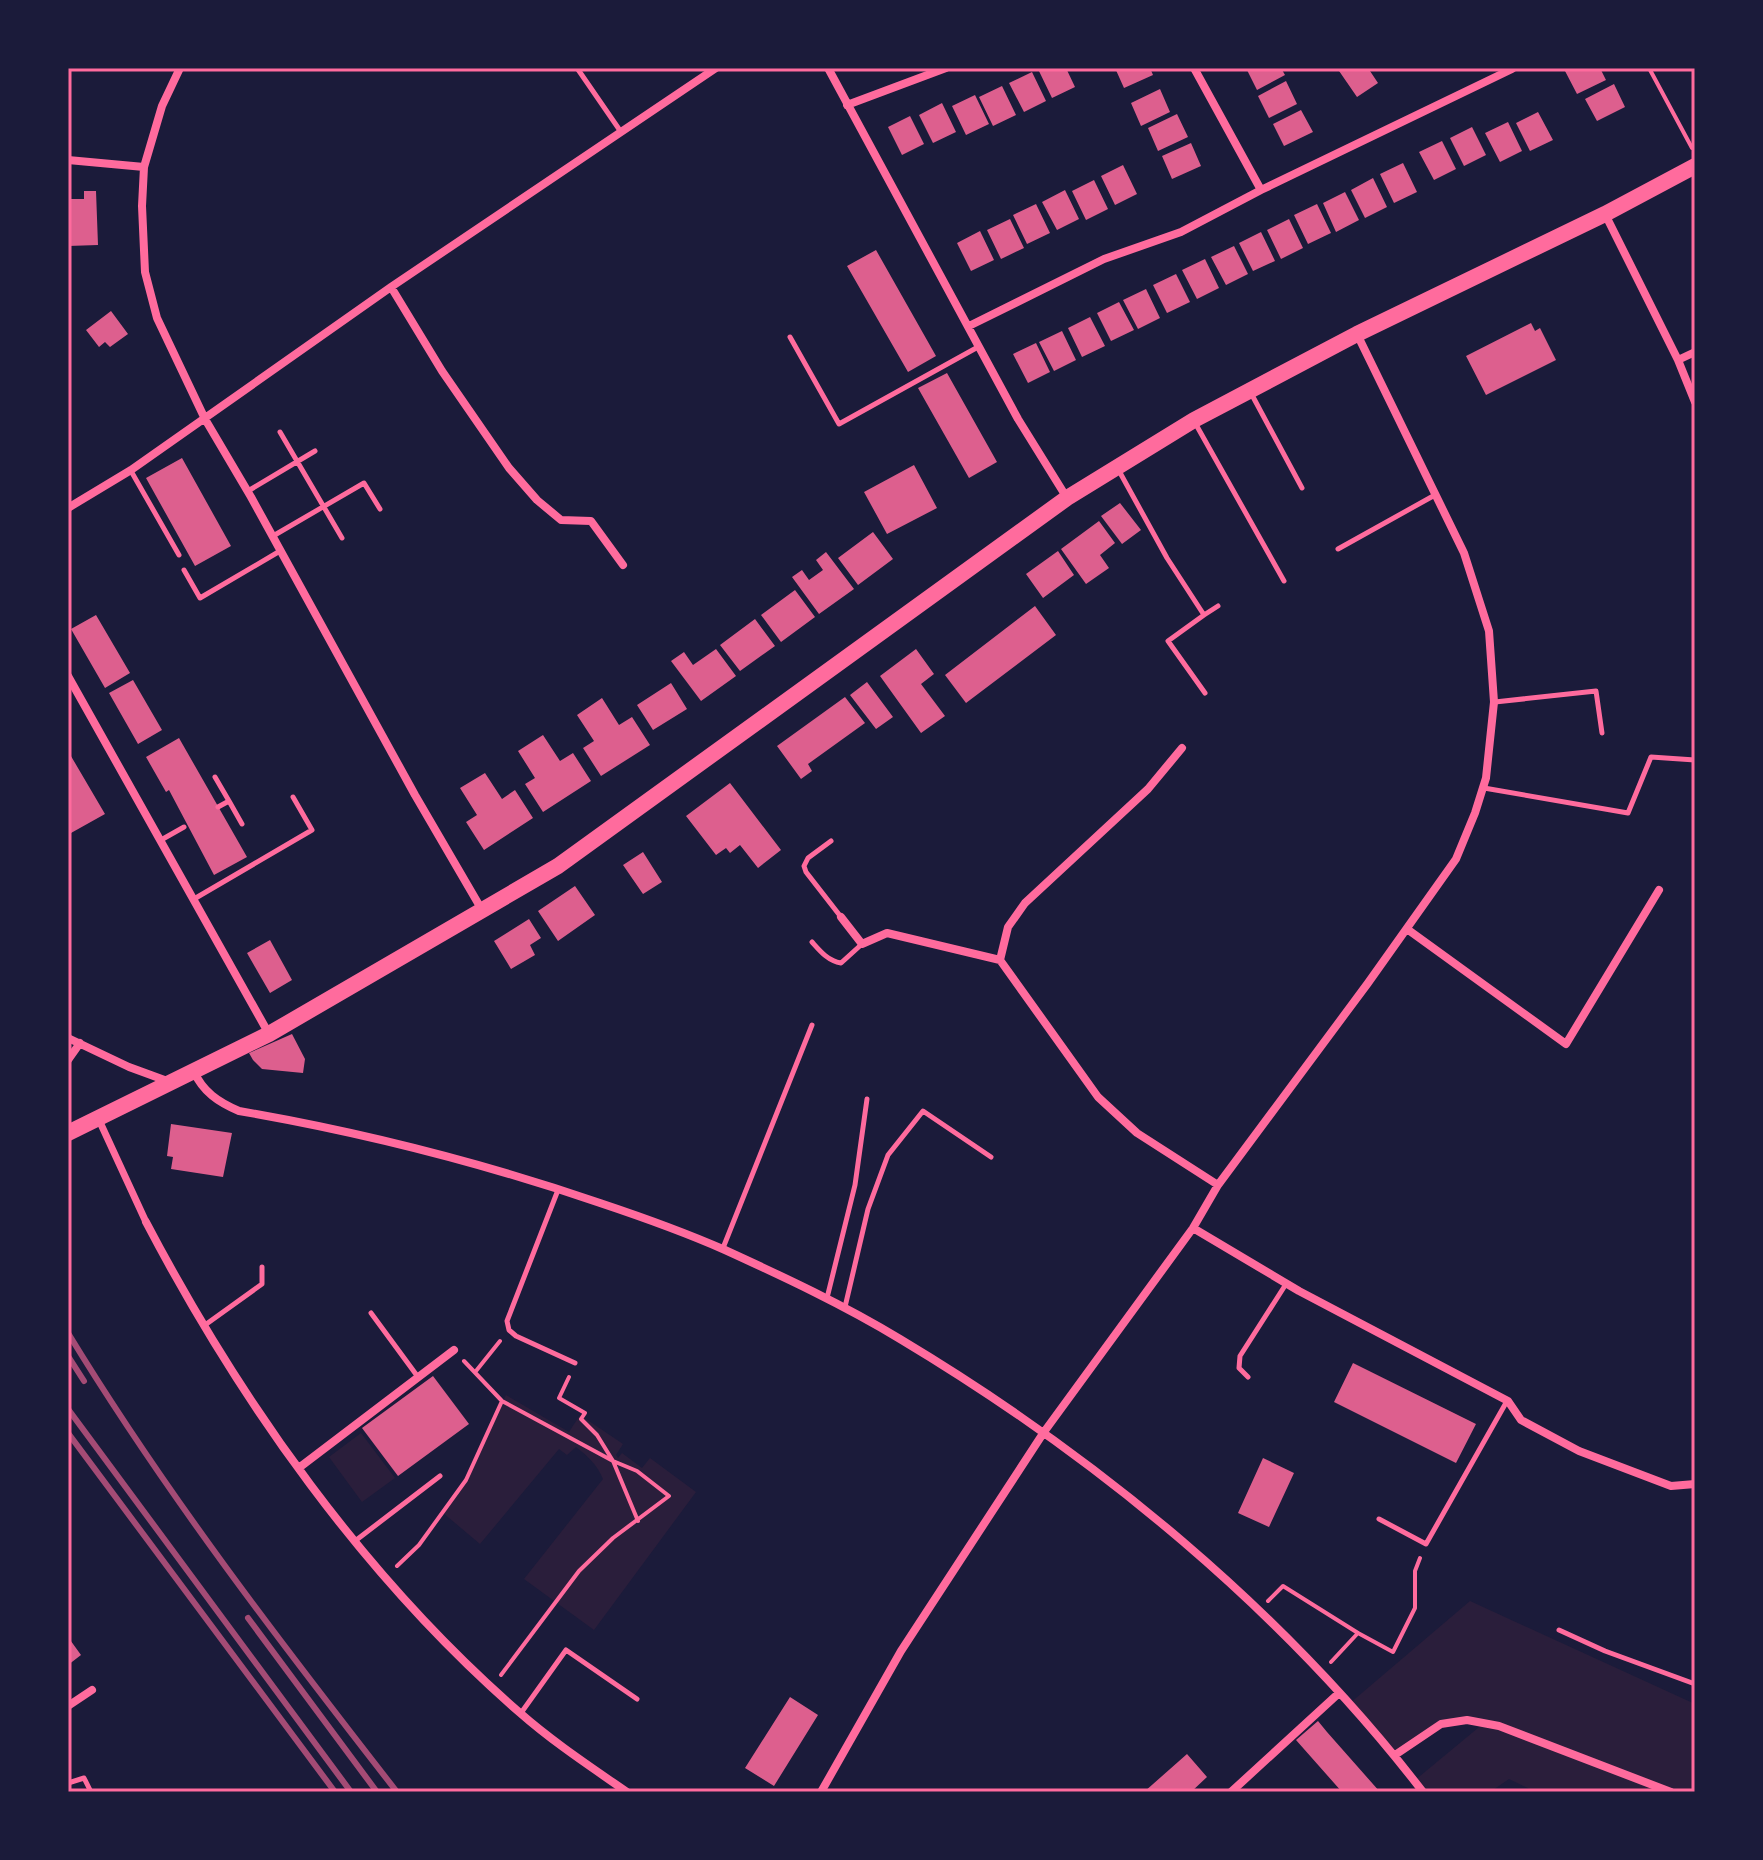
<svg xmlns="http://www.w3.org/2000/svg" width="1763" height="1860" viewBox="0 0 1763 1860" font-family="Montserrat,sans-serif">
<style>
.green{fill:#2a1e3b}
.building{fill:#dd5f8e}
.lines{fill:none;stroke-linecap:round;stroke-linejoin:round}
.path{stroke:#ff6b9d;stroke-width:4}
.service{stroke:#ff6b9d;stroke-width:5}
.pedestrian{stroke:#ff6b9d;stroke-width:7}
.minor{stroke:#ff6b9d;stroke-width:8}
.secondary{stroke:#ff6b9d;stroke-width:16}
.rail{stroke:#a44b75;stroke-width:6}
.neatline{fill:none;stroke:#ff6b9d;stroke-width:3}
</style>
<rect width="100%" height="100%" fill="#1b1b3a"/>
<!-- green -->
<path class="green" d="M506,1395L569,1432L580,1415L623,1444L616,1455L618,1458L622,1453L642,1468L650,1458L696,1492L594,1630L524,1579L603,1479C597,1465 588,1456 576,1447L567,1455L559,1449L480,1544L442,1512L466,1480Z
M361,1433L395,1478L362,1502L329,1457Z
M1470,1601L1695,1704V1792H1536L1509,1779L1490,1792H1423L1414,1781L1484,1723L1441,1724L1395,1755L1349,1704Z"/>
<!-- building -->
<path class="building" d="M1041,68H1066L1075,87L1052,98L1038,69Z
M1115,68H1150L1153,75L1124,88Z
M1246,68H1281L1285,75L1257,90Z
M1337,68H1368L1378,83L1357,97Z
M1572,68H1600L1606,80L1577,94L1565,71Z
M1032,72L1046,101L1024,112L1009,83Z
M1286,81L1297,104L1269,118L1258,96Z
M1614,84L1625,107L1597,121L1585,99Z
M1002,86L1016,115L993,126L979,97Z
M1160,89L1170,112L1141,126L1131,103Z
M975,95L989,124L966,135L952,106Z
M942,103L956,132L933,143L919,115Z
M1301,110L1313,132L1284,146L1273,124Z
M1538,112L1553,140L1530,151L1516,123Z
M1177,114L1188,137L1158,151L1148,128Z
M910,116L924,144L902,155L888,127Z
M1508,122L1522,151L1500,162L1485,133Z
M1472,127L1486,155L1464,166L1450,138Z
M1442,141L1456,169L1434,180L1419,152Z
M1191,143L1201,166L1172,179L1162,156Z
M1403,163L1417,192L1394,203L1380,174Z
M1123,165L1137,194L1115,205L1101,176Z
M1373,178L1387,207L1365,218L1351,190Z
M1094,180L1108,209L1086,220L1072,191Z
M1065,190L1079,219L1057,230L1042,202Z
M84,191H96L98,245L68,246V199H84Z
M1345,192L1359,220L1336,232L1323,203Z
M1036,204L1050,233L1027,244L1013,215Z
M1317,204L1331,233L1308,244L1294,215Z
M1010,219L1024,248L1001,259L987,230Z
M1289,219L1303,248L1281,259L1267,230Z
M980,231L994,260L971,271L957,243Z
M1261,232L1275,261L1253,271L1239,243Z
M1234,246L1248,274L1226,285L1211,257Z
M876,250L936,356L908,372L847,266Z
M1205,259L1219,288L1197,299L1182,270Z
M1176,274L1190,302L1167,313L1153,285Z
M1146,289L1160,318L1138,329L1123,300Z
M1119,302L1134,330L1111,341L1097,313Z
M111,311L128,334L110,347L105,342L99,347L86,330Z
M1090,317L1105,346L1082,357L1068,328Z
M1531,323L1535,331L1540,328L1556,360L1486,395L1466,356Z
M1062,331L1076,360L1054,371L1039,342Z
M1036,343L1050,372L1028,383L1013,354Z
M947,373L997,462L969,478L918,388Z
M182,458L231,546L195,566L146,478Z
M914,465L937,508L887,534L864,492Z
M1120,503L1141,530L1122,544L1101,516Z
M1099,521L1115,543L1100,555L1109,568L1086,584L1061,549Z
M873,532L893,559L858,585L838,558Z
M1058,551L1074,575L1043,598L1026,574Z
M826,552L854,589L819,614L792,577L802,570L809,580L823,570L816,560Z
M795,590L815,617L781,642L761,615Z
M1035,606L1056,635L966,703L945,675Z
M96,615L130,673L105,688L71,629Z
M755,619L775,646L740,671L720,645Z
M716,649L736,676L701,701L671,661L684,652L693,665Z
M916,649L934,674L921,684L945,716L921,733L880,676Z
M133,680L162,730L138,744L109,693Z
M867,682L893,717L876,729L850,695Z
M671,683L687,709L653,730L637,705Z
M845,697L865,723L808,764L812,771L801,779L777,746Z
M602,698L619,725L632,717L650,745L601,776L583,748L594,741L577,715Z
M543,735L560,761L573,753L591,781L543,812L525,784L535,778L518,751Z
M179,738L247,857L214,875L169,790L166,792L146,757Z
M68,751L105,814L71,833L68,827Z
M485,773L502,799L515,790L533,818L484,850L466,822L477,815L460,788Z
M730,783L781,850L758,868L740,845L730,853L726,848L716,855L686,816Z
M643,852L662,882L643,894L623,865Z
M575,886L595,915L558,941L538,911Z
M529,919L541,938L530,945L535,955L511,969L494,941Z
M270,940L292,980L270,993L247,953Z
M292,1034L305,1059L303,1073L262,1069L253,1060L249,1053Z
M171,1124L232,1133L223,1177L171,1169L173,1157L167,1156Z
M1353,1363L1476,1424L1456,1463L1334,1402Z
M433,1376L469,1424L398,1476L362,1428Z
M1263,1458L1294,1473L1269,1527L1238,1513Z
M68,1637L81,1655L68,1665Z
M790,1697L818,1715L774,1786L745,1768Z
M1318,1721L1327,1732L1380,1792H1342L1296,1740Z
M1187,1754L1207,1777L1191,1792H1144Z"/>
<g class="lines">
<!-- path -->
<path class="path" d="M1649,68L1692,148
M464,1361L502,1401L613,1461L638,1521
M476,1371L500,1341
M397,1566L419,1545L466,1480L502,1401
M1268,1601L1283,1586L1358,1633
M1331,1662L1358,1633L1393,1652L1415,1608V1571L1420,1558
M501,1675L579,1571L613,1538L669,1496L637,1471L613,1461L597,1435L581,1419L585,1413L559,1398L569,1377"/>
<!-- service -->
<path class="service" d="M577,68L621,132
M790,337L839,424L978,347
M1252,395L1302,488
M1194,421L1284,581
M280,432L342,538
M1118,469L1167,558L1204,615L1218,606
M131,471L179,555
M248,491L315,451
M273,536L364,483L380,509
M1338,549L1435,495
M184,570L200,598L280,551
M1204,615L1168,641L1205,693
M1495,702L1596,691L1602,733
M215,777L229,801L218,807
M1484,788L1628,813L1651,757L1695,760
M229,801L242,824
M161,840L184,827
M831,841L808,858L804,866L806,872L841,917
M194,899L312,830L293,797
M812,942C820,951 828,961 841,963L862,944
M558,1190L507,1321L509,1330L516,1336L575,1363
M723,1248L812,1025
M827,1298L855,1185L867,1099
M845,1307L868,1209L888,1155L923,1111L991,1157
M371,1313L418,1377
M205,1325L262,1284V1267
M1248,1377L1239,1368L1240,1356L1286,1284
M1379,1519L1426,1544L1507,1401
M355,1541L440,1476
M1559,1630L1605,1651L1695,1684
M521,1713L566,1650L637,1699
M68,1783L84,1778L91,1792"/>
<!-- pedestrian -->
<path class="pedestrian" d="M99,1120L146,1222"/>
<!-- minor -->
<path class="minor" d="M180,68L162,106L144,167L142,206L145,272L157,318L205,419L251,497L415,795L482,910
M828,68L1018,419L1067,498
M847,105L946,68
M68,160L144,167
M1261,190L1512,69
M1605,214L1678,360L1695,402
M391,287L442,371L509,468L537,500L561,520L591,521L623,565
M969,326L1104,259L1181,232L1261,190L1194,68
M1678,360L1695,352
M68,508L131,470L391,287L716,68
M68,676L269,1034
M1182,748L1148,789L1025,903L1008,927L1000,960L1098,1097L1137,1133L1218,1185
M841,917L862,944L887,933L1000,960
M1407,929L1566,1044L1659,890
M68,1038L129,1067L170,1082
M68,1060L80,1043
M193,1070C203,1092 218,1102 239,1111C361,1132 483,1163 600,1203C642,1217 684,1232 725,1250C784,1277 844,1305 900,1339C1097,1457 1283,1610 1423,1792
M146,1222C241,1403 365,1578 519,1712C553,1742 591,1767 627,1792
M1193,1228L1299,1291L1508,1401L1521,1420L1579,1451L1671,1486L1695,1484
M300,1467L454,1350
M68,1706L92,1690
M1395,1755L1441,1724L1467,1720L1499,1726L1671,1792
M821,1792L901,1651L1044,1432L1193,1228L1218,1185L1368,983L1456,859L1475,813L1486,778L1494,702L1489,631L1464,553L1357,334
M1231,1792L1339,1693"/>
<!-- secondary -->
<path class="secondary" d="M68,1133L269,1034L558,866L1067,498L1194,420L1357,334L1605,214L1695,166"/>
<!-- rail -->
<path class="rail" d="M68,1333C166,1494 281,1643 397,1792
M68,1356L84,1381
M68,1409L351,1792
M68,1433L335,1792
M248,1618L377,1792"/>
</g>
<!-- border -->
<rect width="1763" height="1860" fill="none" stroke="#1b1b3a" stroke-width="140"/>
<rect x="70" y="70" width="1623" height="1720" class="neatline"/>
</svg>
